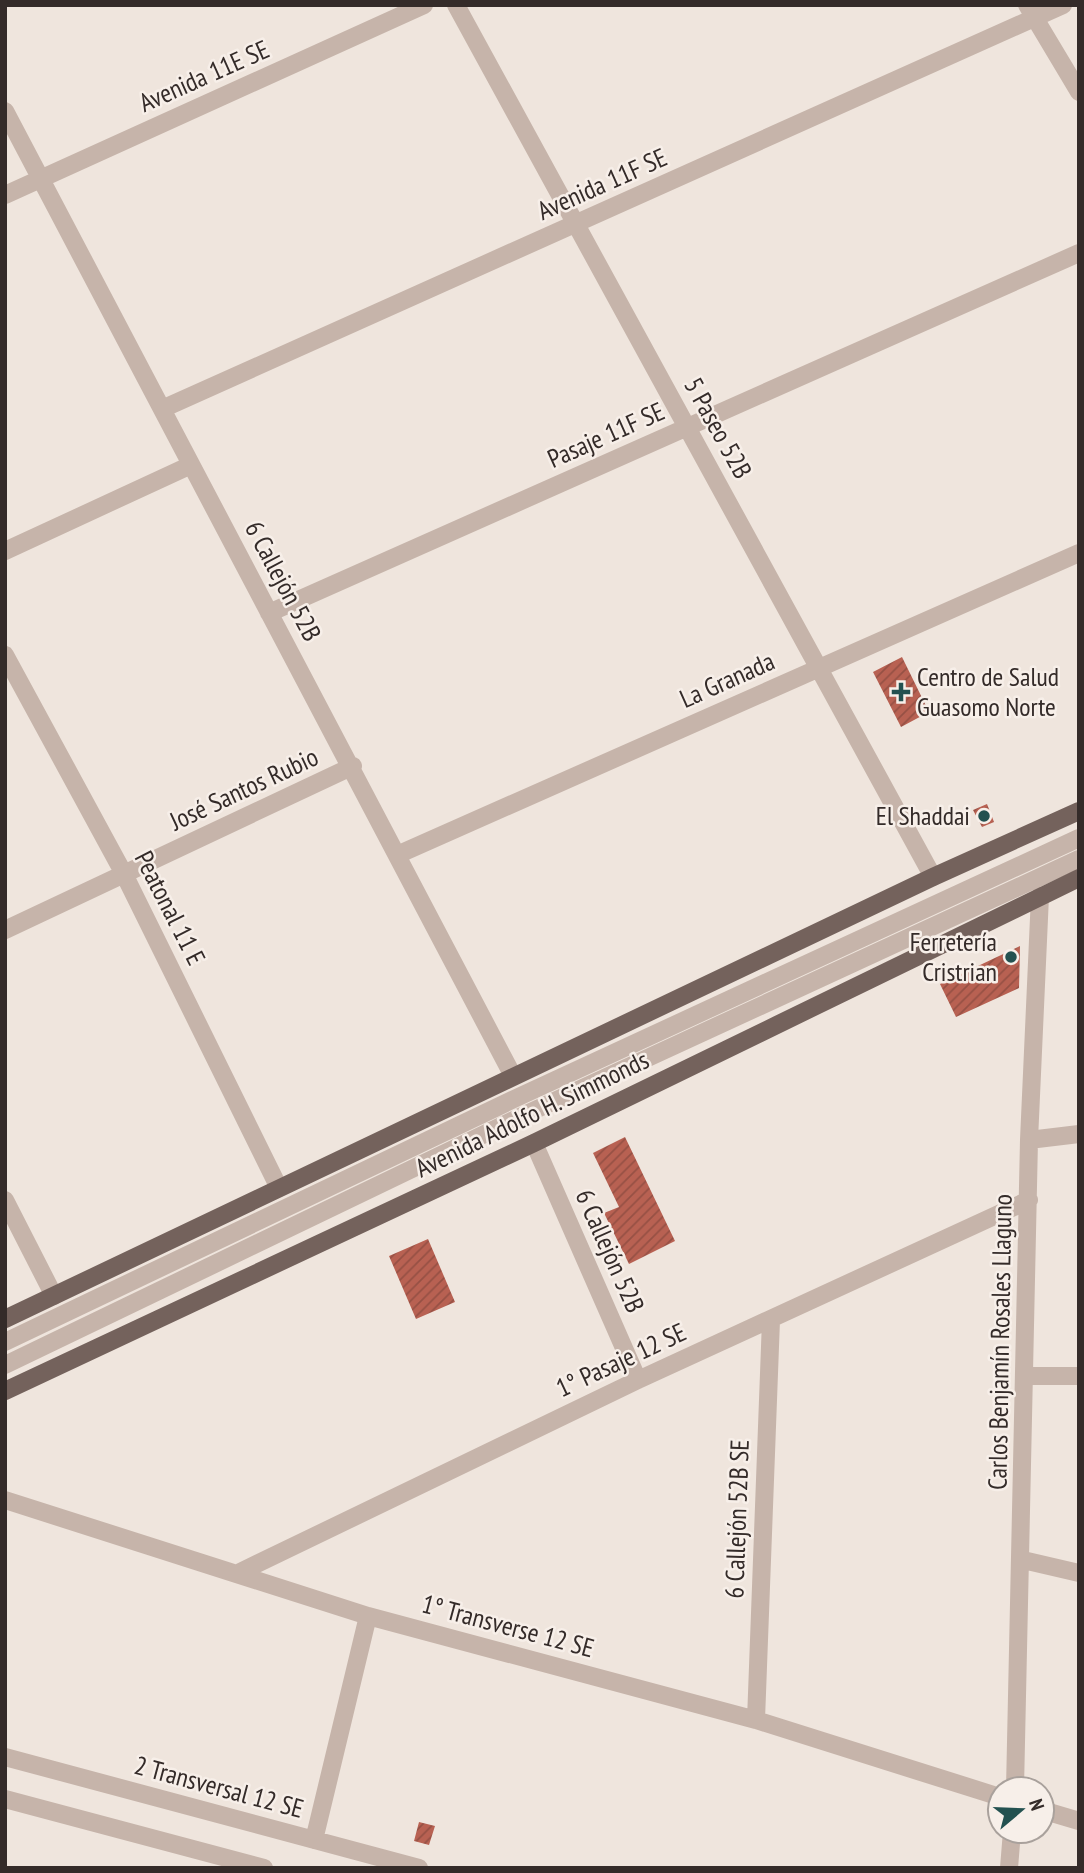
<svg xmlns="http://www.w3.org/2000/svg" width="1084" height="1873" viewBox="0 0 1084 1873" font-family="'PT Sans Narrow',sans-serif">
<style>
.building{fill:url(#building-hatch)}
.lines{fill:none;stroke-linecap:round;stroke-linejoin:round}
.minor{stroke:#c6b4aa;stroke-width:18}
.major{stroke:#74625c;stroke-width:18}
.poi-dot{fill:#235150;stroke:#f7efe9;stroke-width:2.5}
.labels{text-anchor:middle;stroke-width:5;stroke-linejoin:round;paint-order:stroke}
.street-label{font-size:26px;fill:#342b29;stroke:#f7efe9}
.poi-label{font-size:26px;fill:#342b29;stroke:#f7efe9;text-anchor:end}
</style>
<defs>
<pattern id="building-hatch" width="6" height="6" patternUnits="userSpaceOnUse" patternTransform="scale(1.75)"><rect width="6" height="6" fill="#b86152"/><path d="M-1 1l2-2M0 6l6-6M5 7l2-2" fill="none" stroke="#965044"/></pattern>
</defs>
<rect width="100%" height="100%" fill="#efe5dd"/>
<!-- building -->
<path class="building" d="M902,657L929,712L901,727L873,672Z
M987,804L994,822L982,827L973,810Z
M1020,946L1019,988L956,1017L940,984Z
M625,1137L675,1241L629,1264L604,1213L619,1207L593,1153Z
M428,1239L455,1302L416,1319L389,1256Z
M419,1822L435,1826L429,1845L414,1841Z"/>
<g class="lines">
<!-- minor -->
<path class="minor" d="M456,5L933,877
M1027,5L1079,92
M5,111L513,1076
M5,195L424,5
M162,409L1063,5
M5,551L191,465
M269,613L1079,253
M5,655L124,874L279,1188
M397,855L1079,553
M5,930L353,766
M1029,1140L1079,1134
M534,1143L638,1380
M5,1200L54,1296
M5,1342L514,1099L1079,838
M5,1365L524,1115L1079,859
M1024,1376H1079
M5,1500L368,1616L756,1720L1000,1797
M1023,1560L1079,1573
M238,1573L638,1380L1029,1200
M756,1720L771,1320
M5,1757L419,1868
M1015,1789L1029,1140L1040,896
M5,1799L264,1868
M1042,1810L1079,1821
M314,1840L368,1616
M1009,1868L1012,1831"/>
<!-- major -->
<path class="major" d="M5,1319L933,877L1079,811
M5,1391L534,1143L1079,878"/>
</g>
<!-- markers -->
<g class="poi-dot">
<path d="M897.5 681.5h7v7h7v7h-7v7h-7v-7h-7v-7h7z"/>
<circle cx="984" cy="816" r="7"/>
<circle cx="1011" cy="957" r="7"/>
</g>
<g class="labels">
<!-- street labels -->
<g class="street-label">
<text transform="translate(204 76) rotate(-24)" y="9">Avenida 11E SE</text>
<text transform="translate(602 184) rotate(-24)" y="9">Avenida 11F SE</text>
<text transform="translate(718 428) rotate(61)" y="9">5 Paseo 52B</text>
<text transform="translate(606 435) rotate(-24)" y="9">Pasaje 11F SE</text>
<text transform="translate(283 581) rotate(62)" y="9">6 Callejón 52B</text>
<text transform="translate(727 680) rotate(-24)" y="9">La Granada</text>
<text transform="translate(244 789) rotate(-25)" y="9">José Santos Rubio</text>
<text transform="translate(170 908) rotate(63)" y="9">Peatonal 11 E</text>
<text transform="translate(532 1114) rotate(-26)" y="9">Avenida Adolfo H. Simmonds</text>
<text transform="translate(610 1251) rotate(66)" y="9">6 Callejón 52B</text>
<text transform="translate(1000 1342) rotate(-89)" y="9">Carlos Benjamín Rosales Llaguno</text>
<text transform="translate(621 1360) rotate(-25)" y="9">1° Pasaje 12 SE</text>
<text transform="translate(737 1519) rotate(-88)" y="9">6 Callejón 52B SE</text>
<text transform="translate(508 1626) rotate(15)" y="9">1° Transverse 12 SE</text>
<text transform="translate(219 1787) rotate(15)" y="9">2 Transversal 12 SE</text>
</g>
<!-- poi labels -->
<g class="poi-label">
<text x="917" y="686" text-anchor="start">Centro de Salud<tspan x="917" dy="30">Guasomo Norte</tspan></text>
<text x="970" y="825">El Shaddai</text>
<text x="997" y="951">Ferretería<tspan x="997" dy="30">Cristrian</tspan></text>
</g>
</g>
<!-- border -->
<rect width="1084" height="1873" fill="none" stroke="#342b29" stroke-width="14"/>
<!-- north arrow -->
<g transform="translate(1021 1810) rotate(71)"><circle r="33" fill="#f7efe9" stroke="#a9a19c" stroke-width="2"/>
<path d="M0-5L12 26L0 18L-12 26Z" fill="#235150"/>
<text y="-10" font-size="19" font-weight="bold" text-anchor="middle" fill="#342b29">N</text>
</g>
</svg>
